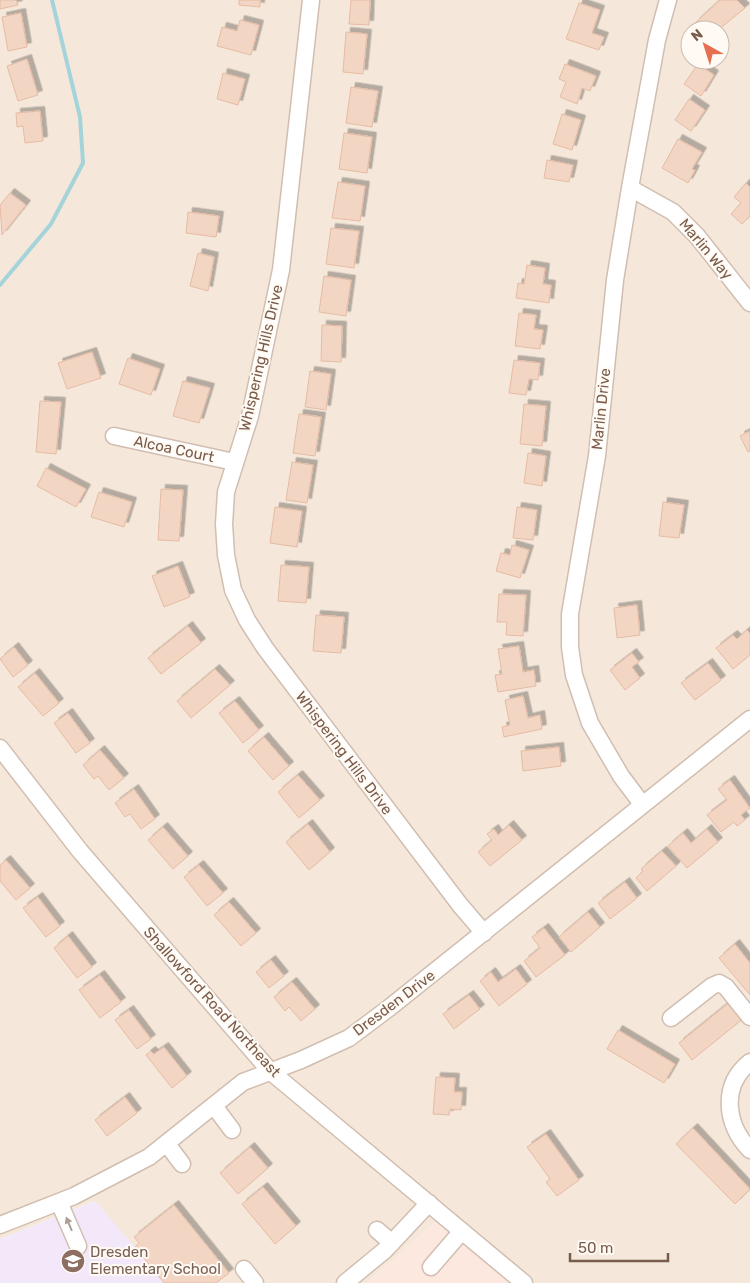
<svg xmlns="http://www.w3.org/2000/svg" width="750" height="1283" viewBox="0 0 750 1283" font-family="Rubik,sans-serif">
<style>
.residential{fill:#f5e8da;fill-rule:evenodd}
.commercial{fill:#fde8e0}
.education{fill:#f3e8fa}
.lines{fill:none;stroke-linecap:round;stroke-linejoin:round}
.stream{stroke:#a5d3da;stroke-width:4}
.building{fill:#f3d5c3;stroke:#e6bba3;filter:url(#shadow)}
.minor-casing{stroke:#d1beb0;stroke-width:19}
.minor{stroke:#fff;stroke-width:16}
.oneway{fill:#af9d94}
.labels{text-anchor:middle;stroke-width:4;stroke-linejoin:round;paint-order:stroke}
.street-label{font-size:15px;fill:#7a5c4d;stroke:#fffaf3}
.education-label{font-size:15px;fill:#785e54;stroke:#fffaf3;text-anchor:start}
</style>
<defs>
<filter id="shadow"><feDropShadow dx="4.5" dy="-4.5" stdDeviation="0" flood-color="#0004"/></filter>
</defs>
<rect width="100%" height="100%" fill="#fdf6ec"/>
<!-- residential -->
<path class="residential" d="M0,0H750V1283H524L440,1218L367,1283H166L94,1201L0,1239ZM690,30H720V60H690Z"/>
<!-- commercial -->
<path class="commercial" d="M440,1218L524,1283H367Z"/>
<!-- education -->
<path class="education" d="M95,1201L166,1283H0V1239Z"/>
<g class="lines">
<!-- stream -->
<path class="stream" d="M0,285L51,224L83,163L80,117L52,0"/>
</g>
<!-- building -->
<path class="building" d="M0,0H16L18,5L0,9Z
M239,0H260V7L239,5Z
M351,0H370L369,25L349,24Z
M720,0H737L745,8L718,30H701L695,23Z
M579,3L600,10L592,33L604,37L599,50L566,39Z
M21,13L27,47L8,51L2,17Z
M240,20L259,25L251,55L217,46L222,27L237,31Z
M346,32L367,34L363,74L343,72Z
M27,59L38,95L18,101L7,66Z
M565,64L596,76L590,91L582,88L577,104L560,97L566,82L559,79Z
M698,64L714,75L701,96L684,84Z
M223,73L245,79L238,105L217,99Z
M351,87L378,91L372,127L346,123Z
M689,99L705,110L691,131L675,120Z
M40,111L43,141L25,143L23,126L17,127L16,113Z
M562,114L581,120L572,150L553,144Z
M344,133L372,137L367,173L339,169Z
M678,139L702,152L692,169L695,170L688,183L662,168Z
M547,160L573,165L569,182L544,178Z
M338,182L365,186L360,221L332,218Z
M746,183L750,187V216L742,224L731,214L741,203L734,197Z
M10,193L26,205L2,235L0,205Z
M188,212L219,216L216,237L186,233Z
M331,228L359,231L354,268L326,264Z
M198,253L214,257L208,291L190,286Z
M527,265L545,268L543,284L551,285L549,303L516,298L518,283L524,284Z
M324,276L351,280L346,316L319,312Z
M519,313L536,315L534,329L543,330L540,349L515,346Z
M322,325L342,326L341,362L321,361Z
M92,352L101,378L67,389L58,363Z
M128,358L160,369L151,395L119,384Z
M514,360L540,363L538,380L529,379L526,395L509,393Z
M310,371L331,374L326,410L305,407Z
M183,381L210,388L199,423L173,416Z
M40,401L61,402L56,454L36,452Z
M524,404L546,406L542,446L520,444Z
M299,414L321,417L315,456L293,453Z
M750,431V451L748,452L740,436Z
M528,453L546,456L542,486L524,483Z
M292,462L313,465L307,503L286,500Z
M46,468L86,489L76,507L37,486Z
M161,489L183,490L179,541L158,540Z
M99,492L132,502L124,527L91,517Z
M663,502L684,505L679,538L659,536Z
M275,507L302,511L297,547L270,543Z
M517,507L537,510L533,540L513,538Z
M512,545L529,550L520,578L496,571L501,553L510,555Z
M281,565L309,567L306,603L278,601Z
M178,566L190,597L164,607L152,576Z
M499,594L526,595L523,636L506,635L507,622H497Z
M637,605L640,635L617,638L614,608Z
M316,615L344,617L341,653L313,651Z
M188,626L201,643L161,674L148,658Z
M747,630L750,633V655L733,669L716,648L733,635L737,639Z
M519,646L523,672L534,670L536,686L498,692L495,675L502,674L498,649Z
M14,647L28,665L13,677L0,659Z
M632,653L639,662L632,667L640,678L625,690L610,670Z
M708,663L721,680L695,700L681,683Z
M215,669L230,685L191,718L177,701Z
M35,673L59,703L43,716L18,687Z
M523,696L528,718L540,715L542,729L504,737L502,727L510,725L505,700Z
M235,701L259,730L243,743L219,713Z
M68,713L90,743L76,753L54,723Z
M264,737L289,766L273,780L248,751Z
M559,747L561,766L523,771L521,751Z
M100,750L124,778L109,790L98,776L94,779L83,765Z
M298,775L320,800L299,818L278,792Z
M730,780L750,808L741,815L745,820L737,826L734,822L721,832L707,815L727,800L718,789Z
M134,789L155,819L141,829L130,814L125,817L115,803Z
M308,824L330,852L309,870L286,842Z
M509,825L522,840L490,866L478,852L492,840L487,834L494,829L498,835Z
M163,827L188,856L173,869L148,840Z
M707,829L718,842L687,868L668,846L683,833L691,843Z
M662,851L676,866L647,891L636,878L643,871L641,869Z
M6,860L30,888L16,900L0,881V865Z
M199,865L223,893L207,906L184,877Z
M625,882L637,898L610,919L598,903Z
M38,897L60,926L46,937L23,908Z
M229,902L256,933L241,946L214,915Z
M588,912L600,927L571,952L559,937Z
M544,928L565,955L536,977L524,961L540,948L532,937Z
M68,936L92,967L77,978L54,948Z
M735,944L750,963V995L719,958Z
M271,960L284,976L269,988L256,972Z
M516,969L527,984L499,1006L480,981L491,972L498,982Z
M100,975L121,1002L100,1018L79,990Z
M292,982L315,1009L301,1021L289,1007L285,1011L274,997Z
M469,995L480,1009L454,1029L443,1014Z
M731,1001L744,1018L692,1060L679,1043Z
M129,1010L151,1039L137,1049L115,1020Z
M618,1030L675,1064L664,1083L607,1049Z
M164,1047L187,1076L172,1088L146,1055L151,1051L154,1054Z
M436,1077L455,1078L454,1092H462L461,1110L450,1109L449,1115L433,1114Z
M125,1097L137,1113L107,1136L95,1120Z
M693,1128L750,1189L735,1204L676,1144Z
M546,1134L579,1180L557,1196L546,1182L550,1179L527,1147Z
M250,1147L268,1168L238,1194L220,1173Z
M263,1187L296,1226L275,1244L242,1204Z
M174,1205L229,1273L216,1283H164L135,1247L139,1243L134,1237Z"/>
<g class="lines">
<!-- minor casing -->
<g class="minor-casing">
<path id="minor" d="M311,0L281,270L250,416L226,492L224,524L226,555L233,590L247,620L265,648L460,905L484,933
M630,188L673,212L697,236L750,303
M114,436L234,462
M0,748L80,851L270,1071L524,1283
M642,804L621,776L590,723L574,675L570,647V614L597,456L615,280L630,188L657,40L668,0
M671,1018L712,986L719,983L726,987L750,1017
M750,1062C720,1086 726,1125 750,1150
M214,1106L232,1130
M167,1144L182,1164
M59,1202L78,1246
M0,1225L74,1196L149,1157L243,1082L301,1060L349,1038L389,1008L750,719
M377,1230L392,1243
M431,1267L462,1231
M244,1269L255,1283
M345,1283L385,1250L429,1203"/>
</g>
<!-- minor -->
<use href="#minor" class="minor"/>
</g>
<!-- one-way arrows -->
<defs><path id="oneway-solid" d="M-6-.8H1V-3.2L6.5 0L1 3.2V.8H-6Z" transform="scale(1.25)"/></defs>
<use class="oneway" href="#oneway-solid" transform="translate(69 1224) rotate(-113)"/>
<!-- icons -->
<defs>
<g id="school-disc" transform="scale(1.25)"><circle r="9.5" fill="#8d6e63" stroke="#fffaf3"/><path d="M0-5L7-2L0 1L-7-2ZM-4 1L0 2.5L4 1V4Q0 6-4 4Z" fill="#fff"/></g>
</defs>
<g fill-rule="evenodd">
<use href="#school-disc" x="73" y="1261"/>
</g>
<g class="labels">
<!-- street labels -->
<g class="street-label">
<text transform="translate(706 249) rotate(50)" y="5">Marlin Way</text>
<text transform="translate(261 358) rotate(-77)" y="5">Whispering Hills Drive</text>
<text transform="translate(601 409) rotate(-84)" y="5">Marlin Drive</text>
<text transform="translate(174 449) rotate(12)" y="5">Alcoa Court</text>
<text transform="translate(344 753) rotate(53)" y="5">Whispering Hills Drive</text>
<text transform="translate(212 1002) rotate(48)" y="5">Shallowford Road Northeast</text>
<text transform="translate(394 1003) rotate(-37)" y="5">Dresden Drive</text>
</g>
<!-- education labels -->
<g class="education-label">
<text x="90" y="1257">Dresden<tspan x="90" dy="17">Elementary School</tspan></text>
</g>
</g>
<!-- north arrow -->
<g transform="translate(705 45) rotate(321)"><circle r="24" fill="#fffaf3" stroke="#cabbb1"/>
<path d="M0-4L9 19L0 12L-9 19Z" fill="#e76f51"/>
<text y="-8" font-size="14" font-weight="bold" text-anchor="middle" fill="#7a5c4d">N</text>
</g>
<!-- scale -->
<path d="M570 1253v8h98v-8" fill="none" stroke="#7a5c4d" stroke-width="2.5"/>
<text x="578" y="1253" font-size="15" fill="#7a5c4d" stroke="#fffaf3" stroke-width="4" paint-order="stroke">50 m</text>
</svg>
